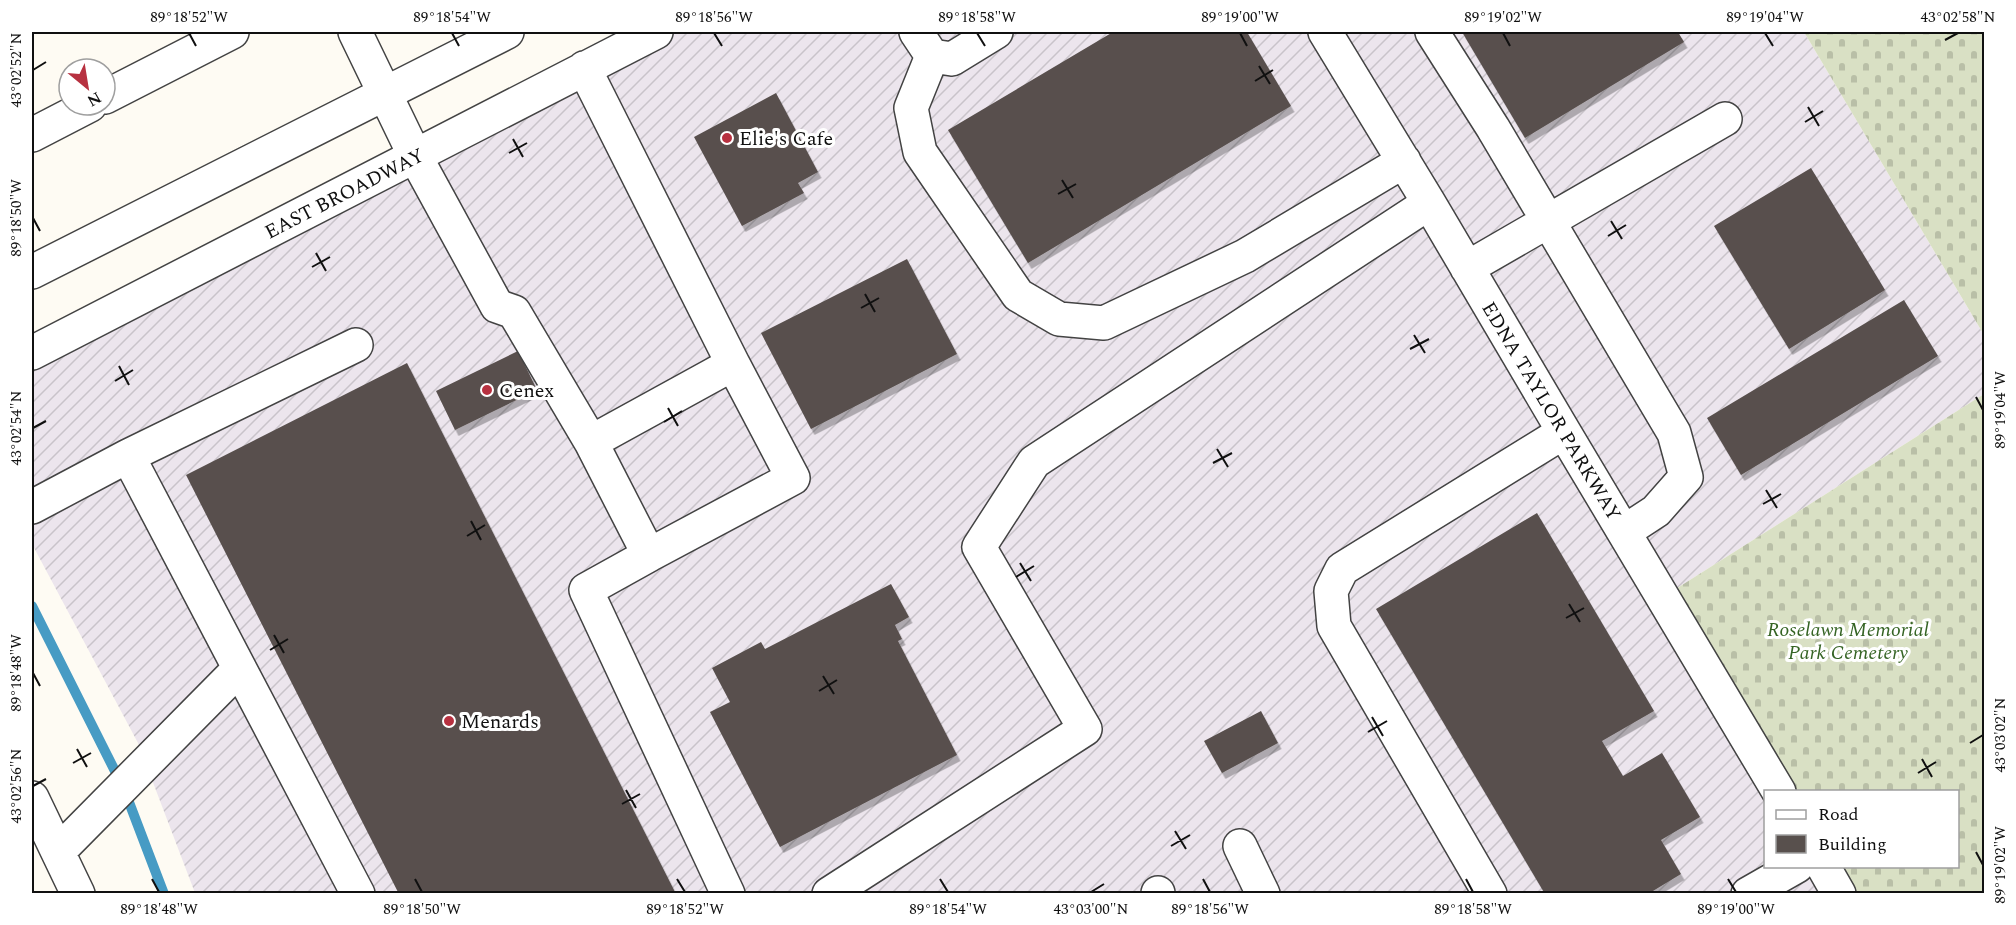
<svg xmlns="http://www.w3.org/2000/svg" width="2016" height="925" viewBox="0 0 2016 925" font-family="Spectral,serif">
<style>
.industrial{fill:url(#industrial-furrows)}
.cemetery{fill:url(#cemetery-stones)}
.lines{fill:none;stroke-linecap:round;stroke-linejoin:round}
.stream{stroke:#479bc4;stroke-width:10}
.building{fill:#58504d;filter:url(#shadow)}
.minor-casing{stroke:#434343;stroke-width:36}
.minor{stroke:#fff;stroke-width:33}
.ticks{fill:none;stroke:#101010;stroke-width:2}
.poi-dot{fill:#b73140;stroke:#fff;stroke-width:2}
.labels{text-anchor:middle;stroke-width:6;stroke-linejoin:round;paint-order:stroke}
.poi-label{font-size:20px;fill:#101010;stroke:#fff;text-anchor:start}
.street-label{font-size:20px;fill:#101010;stroke:#fff}
.park-label{font-size:20px;font-style:italic;fill:#356424;stroke:#fff}
.neatline{fill:none;stroke:#101010;stroke-width:2}
.ticks-label{font-size:15px;text-anchor:middle;fill:#101010}
</style>
<defs>
<pattern id="industrial-furrows" width="10" height="10" patternUnits="userSpaceOnUse" patternTransform="scale(1.5)"><rect width="10" height="10" fill="#ece5ed"/><path d="M-1 1l2-2M0 10L10 0M9 11l2-2" fill="none" stroke="#c9c3ca"/></pattern>
<pattern id="cemetery-stones" width="16" height="16" patternUnits="userSpaceOnUse" patternTransform="scale(1.5)"><rect width="16" height="16" fill="#d9e0c4"/><path d="M2 7V4a2 2 0 0 1 4 0v3zM10 15v-3a2 2 0 0 1 4 0v3z" fill="#b9bfa7"/></pattern>
<filter id="shadow"><feDropShadow dx="3.5" dy="6" stdDeviation="0" flood-color="#0004"/></filter>
</defs>
<rect width="100%" height="100%" fill="#fefbf3"/>
<!-- industrial -->
<path class="industrial" d="M656,32H1804L1984,335V394L1663,597L1766,792V866L1823,867L1839,893H195L138,743L32,544V353Z"/>
<!-- cemetery -->
<path class="cemetery" d="M1804,32H1984V335Z
M1984,394V893H1839L1823,867L1958,866V792L1779,791L1663,597Z"/>
<g class="lines">
<!-- stream -->
<path class="stream" d="M32,606L124,789L164,894"/>
</g>
<!-- building -->
<path class="building" d="M1113,32H1247L1291,106L1028,263L948,130Z
M1462,32H1678L1684,42L1525,138Z
M776,93L818,172L798,183L804,193L742,226L694,137Z
M1811,168L1885,290L1789,349L1714,226Z
M907,259L957,354L811,429L761,333Z
M1904,300L1938,356L1741,475L1707,418Z
M518,351L537,390L455,430L436,391Z
M407,363L676,894H399L186,475Z
M1537,513L1654,711L1602,741L1623,776L1662,753L1700,817L1661,840L1681,874L1648,894H1545L1376,609Z
M891,584L909,617L895,625L902,639L898,641L957,755L780,847L710,712L730,702L712,668L761,642L765,649Z
M1261,711L1278,743L1222,773L1204,741Z"/>
<g class="lines">
<!-- minor casing -->
<g class="minor-casing">
<path id="minor" d="M355,32L415,156L497,306L514,312L591,442L649,555L586,590L728,894
M916,32L932,56L952,59L996,32
M1325,32L1429,203L1564,432L1779,792
M1432,32L1493,128L1674,433L1686,477L1656,511L1624,532
M932,56L911,108L920,152L1018,295L1059,319L1104,323L1245,256L1404,161
M584,68L733,364L591,442
M105,97L232,32
M32,135L90,105
M1467,268L1725,119
M32,272L507,32
M32,353L656,32
M128,456L358,894
M32,507L128,456L356,345
M649,555L793,478L733,364
M32,798L78,894
M1240,846L1263,894
M58,852L239,669
M1823,866L1839,894
M1158,893V894
M829,894L1085,729L979,547L1034,462L1429,203
M1490,894L1334,626L1331,591L1342,569L1564,432
M1748,894L1797,866"/>
</g>
<!-- minor -->
<use href="#minor" class="minor"/>
</g>
<!-- ticks -->
<path class="ticks" d="M189,33L196,46M452,33L459,46M714,33L722,46M977,33L985,46M1240,33L1247,46M1503,33L1510,46M1765,33L1773,46M1945,40L1958,33M1259,66L1270,84M33,70L46,62M1255,81L1273,70M1808,107L1819,126M1805,122L1823,111M513,139L523,157M509,153L527,143M1062,180L1073,198M1058,194L1076,184M33,218L40,231M1611,221L1622,239M1608,236L1626,225M316,253L326,271M312,267L330,257M865,294L875,312M861,308L879,298M1414,335L1425,353M1410,349L1429,339M119,366L129,385M115,381L133,370M1976,397L1983,410M668,408L678,426M664,422L682,411M33,428L46,421M1217,449L1228,467M1213,463L1232,453M1766,490L1777,508M1763,504L1781,494M471,521L481,540M467,536L485,525M1020,563L1031,581M1016,577L1034,566M1569,604L1580,622M1566,618L1584,608M274,635L284,653M270,650L288,639M33,673L40,686M823,676L834,694M819,691L837,680M1372,717L1383,736M1368,732L1387,721M1970,743L1983,735M77,749L87,767M1922,759L1932,777M73,763L91,753M1918,773L1936,762M33,786L46,779M626,790L636,808M622,804L640,794M1175,831L1186,849M1171,846L1190,835M1976,852L1983,865M152,879L159,892M415,879L422,892M677,879L685,892M940,879L948,892M1203,879L1210,892M1466,879L1473,892M1728,879L1736,892M1091,892L1104,884"/>
<!-- markers -->
<g class="poi-dot">
<circle cx="727" cy="138" r="6"/>
<circle cx="487" cy="390" r="6"/>
<circle cx="449" cy="721" r="6"/>
</g>
<g class="labels">
<!-- poi labels -->
<g class="poi-label">
<text x="739" y="145">Elie's Cafe</text>
<text x="499" y="397">Cenex</text>
<text x="461" y="728">Menards</text>
</g>
<!-- street labels -->
<g class="street-label">
<text transform="translate(344 193) rotate(-27)" y="7">EAST BROADWAY</text>
<text transform="translate(1552 411) rotate(59)" y="7">EDNA TAYLOR PARKWAY</text>
</g>
<!-- park labels -->
<g class="park-label">
<text x="1848" y="636">Roselawn Memorial<tspan x="1848" dy="23">Park Cemetery</tspan></text>
</g>
</g>
<!-- border -->
<rect width="2016" height="925" fill="none" stroke="#ffffff" stroke-width="66"/>
<!-- legend -->
<rect x="1764" y="790" width="195" height="78" fill="#ffffff" stroke="#9f9f9f" stroke-width="1.5"/>
<rect x="1776" y="810" width="30" height="9" fill="#ffffff" stroke="#9f9f9f" stroke-width="1.5"/>
<text x="1818" y="820" font-size="18" fill="#101010">Road</text>
<rect x="1776" y="835" width="30" height="18" fill="#58504d" stroke="#9f9f9f" stroke-width="1.5"/>
<text x="1818" y="850" font-size="18" fill="#101010">Building</text>
<!-- north arrow -->
<g transform="translate(87 87) rotate(150)"><circle r="28" fill="#ffffff" stroke="#9f9f9f" stroke-width="1.5"/>
<path d="M0-4.5L10 22L0 15L-10 22Z" fill="#b73140"/>
<text y="-9" font-size="16" font-weight="bold" text-anchor="middle" fill="#101010">N</text>
</g>
<rect x="33" y="33" width="1950" height="859" class="neatline"/>
<g class="ticks-label">
<text x="189" y="22">89°18'52"W</text>
<text x="452" y="22">89°18'54"W</text>
<text x="714" y="22">89°18'56"W</text>
<text x="977" y="22">89°18'58"W</text>
<text x="1240" y="22">89°19'00"W</text>
<text x="1503" y="22">89°19'02"W</text>
<text x="1765" y="22">89°19'04"W</text>
<text x="1958" y="22">43°02'58"N</text>
<text transform="translate(16 70) rotate(-90)" y="5">43°02'52"N</text>
<text transform="translate(16 218) rotate(-90)" y="5">89°18'50"W</text>
<text transform="translate(2000 410) rotate(-90)" y="5">89°19'04"W</text>
<text transform="translate(16 428) rotate(-90)" y="5">43°02'54"N</text>
<text transform="translate(16 673) rotate(-90)" y="5">89°18'48"W</text>
<text transform="translate(2000 735) rotate(-90)" y="5">43°03'02"N</text>
<text transform="translate(16 786) rotate(-90)" y="5">43°02'56"N</text>
<text transform="translate(2000 865) rotate(-90)" y="5">89°19'02"W</text>
<text x="159" y="914">89°18'48"W</text>
<text x="422" y="914">89°18'50"W</text>
<text x="685" y="914">89°18'52"W</text>
<text x="948" y="914">89°18'54"W</text>
<text x="1091" y="914">43°03'00"N</text>
<text x="1210" y="914">89°18'56"W</text>
<text x="1473" y="914">89°18'58"W</text>
<text x="1736" y="914">89°19'00"W</text>
</g>
</svg>
